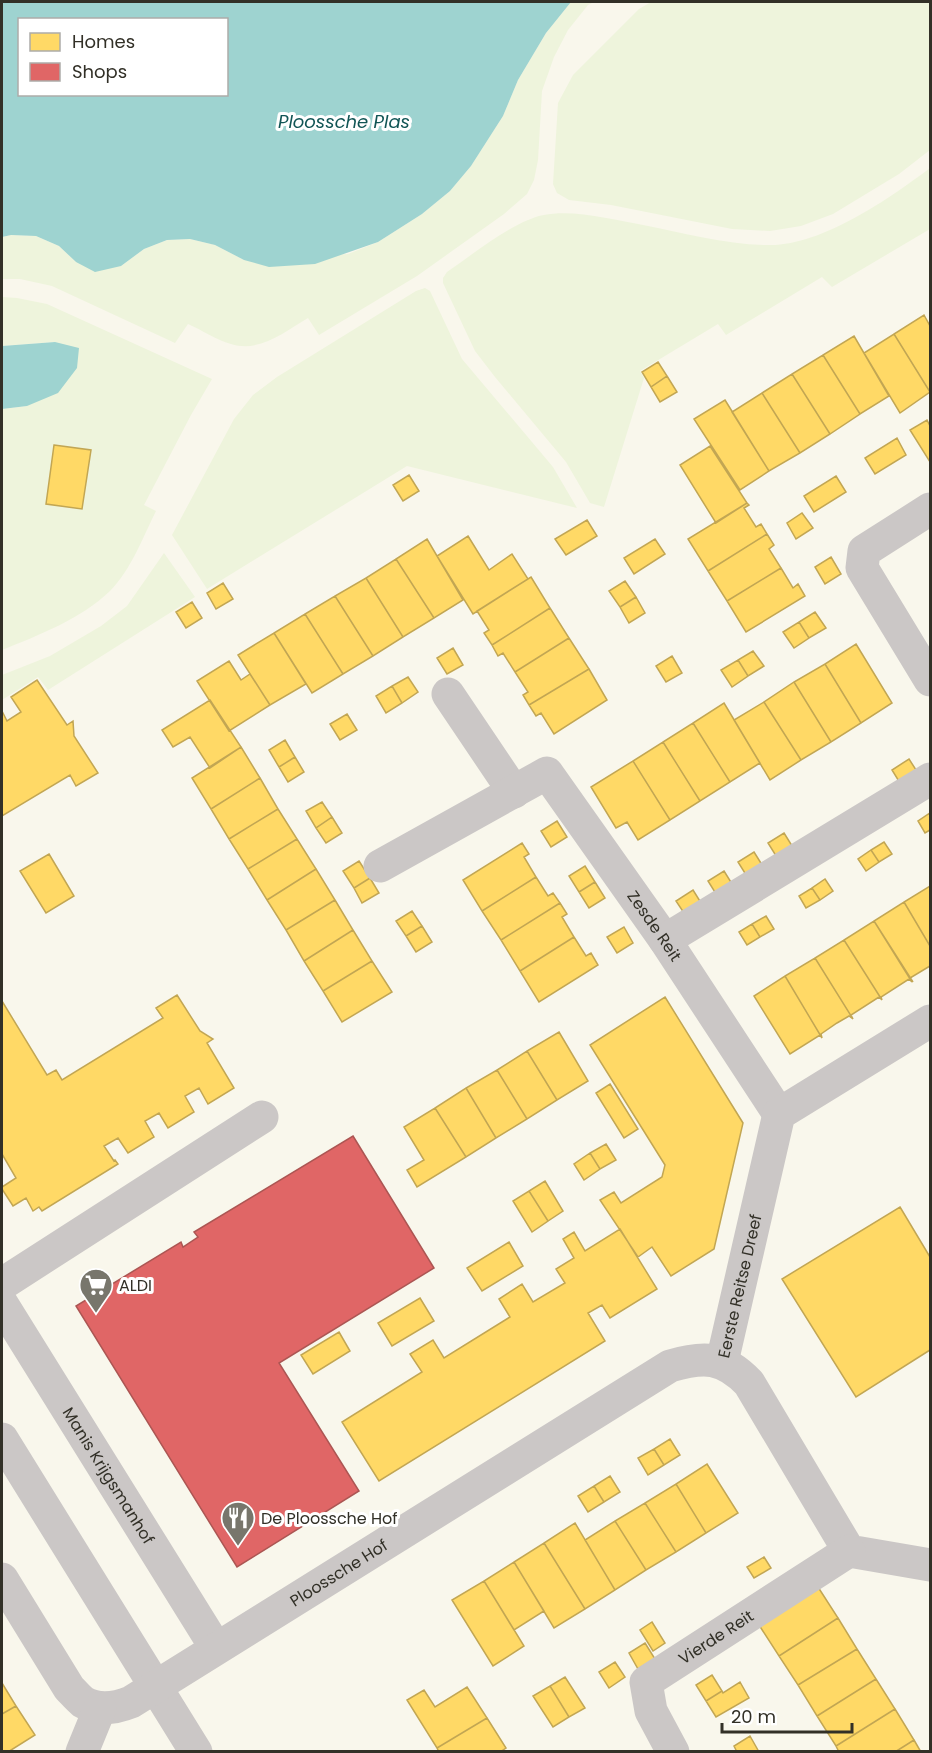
<svg xmlns="http://www.w3.org/2000/svg" width="932" height="1753" viewBox="0 0 932 1753" font-family="Poppins,sans-serif">
<style>
.green{fill:#eef4dc}
.water{fill:#9ed3d0;fill-rule:evenodd}
.homes{fill:#ffd966;stroke:#c2a653;stroke-width:1.5}
.shops{fill:#e06666;stroke:#ac5653;stroke-width:1.5}
.lines{fill:none;stroke-linecap:round;stroke-linejoin:round}
.minor{stroke:#cbc7c6;stroke-width:33}
.labels{text-anchor:middle;stroke-width:6;stroke-linejoin:round;paint-order:stroke}
.street-label{font-size:16px;fill:#323027;stroke:#fff}
.poi-label{font-size:16px;fill:#323027;stroke:#fff;text-anchor:start}
.water-label{font-size:18px;font-style:italic;fill:#155;stroke:#fff}
</style>
<rect width="100%" height="100%" fill="#f9f7ec"/>
<!-- green -->
<path class="green" d="M571,2H594L588,5L568,30L554,57L542,91L538,160L534,180L527,194L504,214L417,276L319,335L308,318C284,332 260,353 231,344C216,340 202,330 188,324L175,343L52,286L20,279H2V237L11,235L36,236L59,246L76,262L121,266L144,249L167,240L190,239L215,245L244,260L348,254L378,242L422,214L450,191L471,166L503,116L518,80L546,33Z
M651,2H930V150L899,174L833,214L801,226L770,231L732,229L611,205L569,200L557,193L553,184L558,103L573,75L639,9Z
M930,168V229L832,287L822,277L726,335L718,324L640,371L644,378L604,507L590,503L566,462L495,377L475,351L443,283V278L447,272C472,255 515,220 544,215C573,209 615,220 643,225C684,233 727,245 769,245C821,246 889,199 930,168Z
M425,288L430,291L462,359L553,467L577,508L407,466L207,589L172,535L234,419L253,395L277,377L416,291Z
M2,297L17,298L47,304L212,379L191,415L144,505L156,511C143,537 131,570 110,591C81,619 39,635 2,650V409L27,406L55,342L2,346Z
M164,553L195,597L48,690L38,677L2,700V675L50,656L101,626L127,606Z"/>
<!-- water -->
<path class="water" d="M2,2H571L546,33L518,80L503,116L471,166L450,191L422,214L378,242L315,264L269,267L244,260L215,245L190,239L167,240L144,249L121,266L95,272L76,262L59,246L36,236L11,235L2,237ZM20,20H226V94H20Z
M55,342L79,348L77,368L58,393L27,406L2,409V346Z"/>
<!-- homes -->
<path class="homes" d="M924,315L930,326V392L894,334Z
M894,334L930,392L900,413L864,353Z
M854,336L889,396L860,414L823,355Z
M823,355L860,414L830,434L792,374Z
M658,362L667,376L651,387L642,372Z
M792,374L830,434L800,453L762,393Z
M667,376L677,392L660,402L651,387Z
M762,393L800,453L769,471L732,412Z
M725,400L769,471L740,490L694,419Z
M927,420L930,426V462L910,430Z
M897,438L906,455L875,474L865,458Z
M54,445L91,450L82,509L46,504Z
M710,446L747,503L716,523L680,465Z
M409,475L419,491L403,501L393,485Z
M836,476L846,492L814,512L804,496Z
M747,503L749,505L744,508L756,527L761,524L767,534L708,571L688,539Z
M802,513L813,528L796,539L787,523Z
M587,520L597,536L566,555L555,539Z
M767,534L774,545L769,549L781,568L727,601L708,571Z
M468,536L489,570L512,554L528,579L473,614L437,556Z
M427,539L463,600L434,618L396,559Z
M655,539L665,554L634,574L624,558Z
M831,557L841,574L825,584L815,567Z
M396,559L434,618L403,637L366,578Z
M781,568L793,588L798,584L805,596L746,632L727,601Z
M531,577L550,608L492,645L484,633L489,630L477,611Z
M366,578L403,637L373,656L335,596Z
M625,581L636,597L620,607L609,591Z
M223,583L233,599L216,609L207,593Z
M335,596L373,656L343,674L305,614Z
M636,597L645,613L629,623L620,607Z
M192,602L202,618L186,628L176,612Z
M550,608L569,638L515,672L503,653L498,656L492,645Z
M815,612L826,628L809,638L799,622Z
M305,614L343,674L312,693L274,633Z
M799,622L809,638L794,648L783,632Z
M274,633L306,684L270,705L238,655Z
M569,638L589,669L529,705L523,695L528,692L515,672Z
M856,644L892,703L861,723L825,664Z
M453,648L463,665L447,674L437,658Z
M753,651L764,666L748,676L738,660Z
M672,656L682,673L666,682L656,666Z
M738,660L748,676L732,687L721,670Z
M229,661L241,680L250,674L270,705L229,731L197,681Z
M825,664L861,723L831,742L794,682Z
M589,669L607,700L554,734L541,713L536,716L529,705Z
M408,677L418,692L402,703L392,686Z
M37,680L67,725L73,721L74,736L98,773L76,786L70,775L2,816V711L7,721L21,712L11,697Z
M794,682L831,742L801,760L764,702Z
M392,686L402,703L386,713L376,696Z
M210,700L241,747L210,768L190,737L173,747L162,730Z
M764,702L801,760L770,780L734,720Z
M724,703L760,763L730,782L693,723Z
M347,714L357,730L340,740L330,724Z
M693,723L730,782L700,801L663,742Z
M285,740L295,757L279,767L269,750Z
M663,742L700,801L670,820L633,761Z
M241,747L260,778L211,809L192,778Z
M295,757L304,772L288,782L279,767Z
M909,759L918,773L900,783L892,770Z
M633,761L670,820L638,840L627,822L616,828L591,787Z
M260,778L278,809L229,839L211,809Z
M322,802L332,817L316,828L306,811Z
M278,809L297,839L248,869L229,839Z
M930,813V830L925,833L918,821Z
M332,817L342,833L326,843L316,828Z
M557,821L567,837L551,847L541,831Z
M784,833L794,849L778,859L768,843Z
M297,839L316,869L267,900L248,869Z
M884,842L892,854L879,862L871,850Z
M522,843L529,854L524,857L536,877L482,911L463,880Z
M871,850L879,862L866,871L858,859Z
M754,852L764,868L748,878L738,862Z
M49,854L74,896L46,913L20,871Z
M359,861L370,878L354,888L343,871Z
M585,866L595,882L579,892L569,876Z
M316,869L335,900L286,930L267,900Z
M724,871L734,887L718,897L708,881Z
M536,877L548,896L553,893L560,903L501,940L482,911Z
M370,878L379,893L362,903L354,888Z
M825,879L833,891L820,900L812,888Z
M595,882L605,898L589,908L579,892Z
M930,886V946L904,902Z
M812,888L820,900L806,908L799,896Z
M693,890L703,906L686,916L676,901Z
M335,900L353,930L304,961L286,930Z
M904,902L930,946V966L910,978L913,982L874,921Z
M560,903L567,914L562,917L574,937L520,971L501,940Z
M412,911L422,926L406,936L396,921Z
M766,916L774,929L760,937L752,924Z
M874,921L912,982L909,979L881,997L882,1000L844,940Z
M752,924L760,937L747,945L739,932Z
M422,926L432,942L416,952L406,936Z
M624,927L633,943L617,953L607,937Z
M353,930L372,961L323,991L304,961Z
M574,937L586,956L591,953L598,965L539,1002L520,971Z
M844,940L882,1000L879,997L851,1015L853,1019L815,958Z
M815,958L853,1019L849,1016L837,1023L821,1034L822,1038L785,976Z
M372,961L392,992L342,1022L323,991Z
M785,976L822,1038L820,1035L790,1054L754,996Z
M177,995L200,1031L213,1039L207,1043L234,1088L208,1104L199,1088L185,1096L194,1112L168,1128L159,1113L145,1121L154,1137L128,1153L118,1138L104,1146L114,1161L115,1160L118,1164L42,1211L39,1207L33,1211L26,1198L13,1206L2,1189V1187L16,1178L2,1154V1001L47,1075L56,1070L62,1080L163,1018L156,1008Z
M665,997L743,1123L714,1249L671,1276L652,1247L638,1257L600,1200L614,1192L621,1203L662,1177L665,1165L590,1045Z
M559,1032L588,1081L557,1100L527,1051Z
M527,1051L557,1100L527,1119L497,1070Z
M497,1070L527,1119L496,1138L466,1088Z
M610,1084L638,1129L624,1138L596,1093Z
M466,1088L496,1138L466,1157L435,1108Z
M435,1108L466,1157L417,1187L407,1170L424,1160L404,1127Z
M606,1144L616,1160L600,1169L590,1153Z
M590,1153L600,1169L584,1180L574,1164Z
M545,1181L563,1211L548,1221L529,1191Z
M529,1191L548,1221L532,1232L513,1201Z
M900,1207L930,1257V1350L856,1397L782,1279Z
M620,1229L657,1289L610,1318L602,1305L588,1313L605,1341L379,1481L342,1422L422,1372L410,1354L433,1340L444,1358L510,1317L499,1299L522,1284L533,1302L565,1283L556,1269L574,1258L563,1239L574,1232L585,1251Z
M509,1242L523,1266L482,1291L467,1268Z
M420,1298L434,1321L392,1346L378,1323Z
M339,1332L350,1351L313,1374L301,1355Z
M670,1439L680,1455L664,1465L654,1449Z
M654,1449L664,1465L648,1475L638,1458Z
M707,1464L738,1513L706,1533L676,1484Z
M610,1476L620,1492L604,1502L594,1486Z
M676,1484L706,1533L676,1552L645,1503Z
M594,1486L604,1502L588,1512L578,1496Z
M645,1503L676,1552L646,1570L615,1521Z
M615,1521L646,1570L615,1590L585,1540Z
M575,1523L615,1590L585,1609L544,1543Z
M544,1543L585,1609L554,1628L514,1562Z
M764,1557L771,1568L754,1578L747,1567Z
M514,1562L544,1611L514,1630L484,1581Z
M484,1581L524,1646L493,1666L452,1600Z
M818,1587L838,1618L779,1656L759,1625Z
M838,1618L857,1649L798,1685L779,1656Z
M652,1622L665,1643L653,1651L640,1630Z
M645,1643L655,1659L638,1669L629,1653Z
M857,1649L876,1679L817,1716L798,1685Z
M615,1662L625,1677L609,1688L599,1672Z
M712,1675L722,1691L706,1701L696,1685Z
M565,1677L585,1708L569,1717L550,1686Z
M876,1679L895,1709L836,1746L817,1716Z
M740,1682L749,1698L716,1717L706,1701L722,1691L723,1693Z
M2,1683L16,1706L2,1714Z
M550,1686L569,1717L553,1727L533,1696Z
M467,1687L487,1718L437,1748L407,1700L424,1690L435,1707Z
M16,1706L35,1735L8,1752H2V1714Z
M895,1709L914,1740L895,1752H839L836,1746Z
M487,1718L506,1748L500,1752H439L437,1748Z
M750,1736L759,1752H737L734,1746Z
M914,1740L921,1752H895Z"/>
<!-- shops -->
<path class="shops" d="M353,1136L434,1268L279,1363L359,1491L237,1567L76,1306L181,1242L183,1247L198,1237L194,1232Z"/>
<g class="lines">
<!-- minor -->
<g class="minor">
<path d="M930,509L864,551L862,568L930,680"/>
<path d="M448,694L514,792"/>
<path id="s1" d="M380,866L547,773L665,940L779,1114"/>
<path d="M665,940L930,779"/>
<path d="M2,1284L262,1117"/>
<path id="s2" d="M2,1304L216,1648"/>
<path id="s3" d="M722,1362L779,1114L930,1021"/>
<path d="M2,1439L196,1752"/>
<path id="s4" d="M2,1579L69,1688C73,1692 78,1698 83,1702C98,1711 116,1708 131,1702L670,1366C704,1356 723,1356 749,1383L849,1551L930,1565"/>
<path d="M82,1752L100,1708"/>
<path id="s5" d="M673,1752L651,1711L646,1682L849,1551"/>
</g>
</g>
<!-- icons -->
<defs>
<g id="supermarket-pin" transform="scale(1.725)"><path d="M0 17L-7.5 6A9.5 9.5 0 1 1 7.5 6Z" fill="#78766c" stroke="#fff"/><path d="M-6-5.5h2.5l.6 2H6L4.5 2H-2.5L-4.4-4H-6ZM-1.5 3.2a1.3 1.3 0 1 0 .1 0ZM3 3.2a1.3 1.3 0 1 0 .1 0Z" fill="#fff"/></g>
<g id="restaurant-pin" transform="scale(1.725)"><path d="M0 17L-7.5 6A9.5 9.5 0 1 1 7.5 6Z" fill="#78766c" stroke="#fff"/><path d="M-5-6h1v4h1v-4h1v4h1v-4h1v5L-1.5 .5V6h-2V.5L-5-1ZM5-6V6H3V1.5H1.5Q1.5-4 5-6Z" fill="#fff"/></g>
</defs>
<g fill-rule="evenodd">
<use href="#supermarket-pin" x="96" y="1285"/>
<use href="#restaurant-pin" x="238" y="1518"/>
</g>
<g class="labels">
<!-- street labels -->
<g class="street-label">
<text dy="6" stroke="none"><textPath href="#s1" startOffset="378">Zesde Reit</textPath></text>
<text dy="6" stroke="none"><textPath href="#s3" startOffset="78">Eerste Reitse Dreef</textPath></text>
<text dy="6" stroke="none"><textPath href="#s2" startOffset="202">Manis Krijgsmanhof</textPath></text>
<text dy="6" stroke="none"><textPath href="#s4" startOffset="442">Ploossche Hof</textPath></text>
<text dy="6" stroke="none"><textPath href="#s5" startOffset="159">Vierde Reit</textPath></text>
</g>
<!-- poi labels -->
<g class="poi-label">
<text x="119" y="1291">ALDI</text>
<text x="261" y="1524">De Ploossche Hof</text>
</g>
<!-- water labels -->
<g class="water-label">
<text x="344" y="128">Ploossche Plas</text>
</g>
</g>
<!-- border -->
<rect width="932" height="1753" fill="none" stroke="#323027" stroke-width="6"/>
<!-- legend -->
<rect x="18" y="18" width="210" height="78" fill="#ffffff" stroke="#adaca9" stroke-width="1.5"/>
<rect x="30" y="33" width="30" height="18" fill="#ffd966" stroke="#adaca9" stroke-width="1.5"/>
<text x="72" y="48" font-size="18" fill="#323027">Homes</text>
<rect x="30" y="63" width="30" height="18" fill="#e06666" stroke="#adaca9" stroke-width="1.5"/>
<text x="72" y="78" font-size="18" fill="#323027">Shops</text>
<!-- scale -->
<path d="M722 1723v9h130v-9" fill="none" stroke="#323027" stroke-width="3"/>
<text x="731" y="1723" font-size="18" fill="#323027" stroke="#ffffff" stroke-width="4.5" paint-order="stroke">20 m</text>
</svg>
